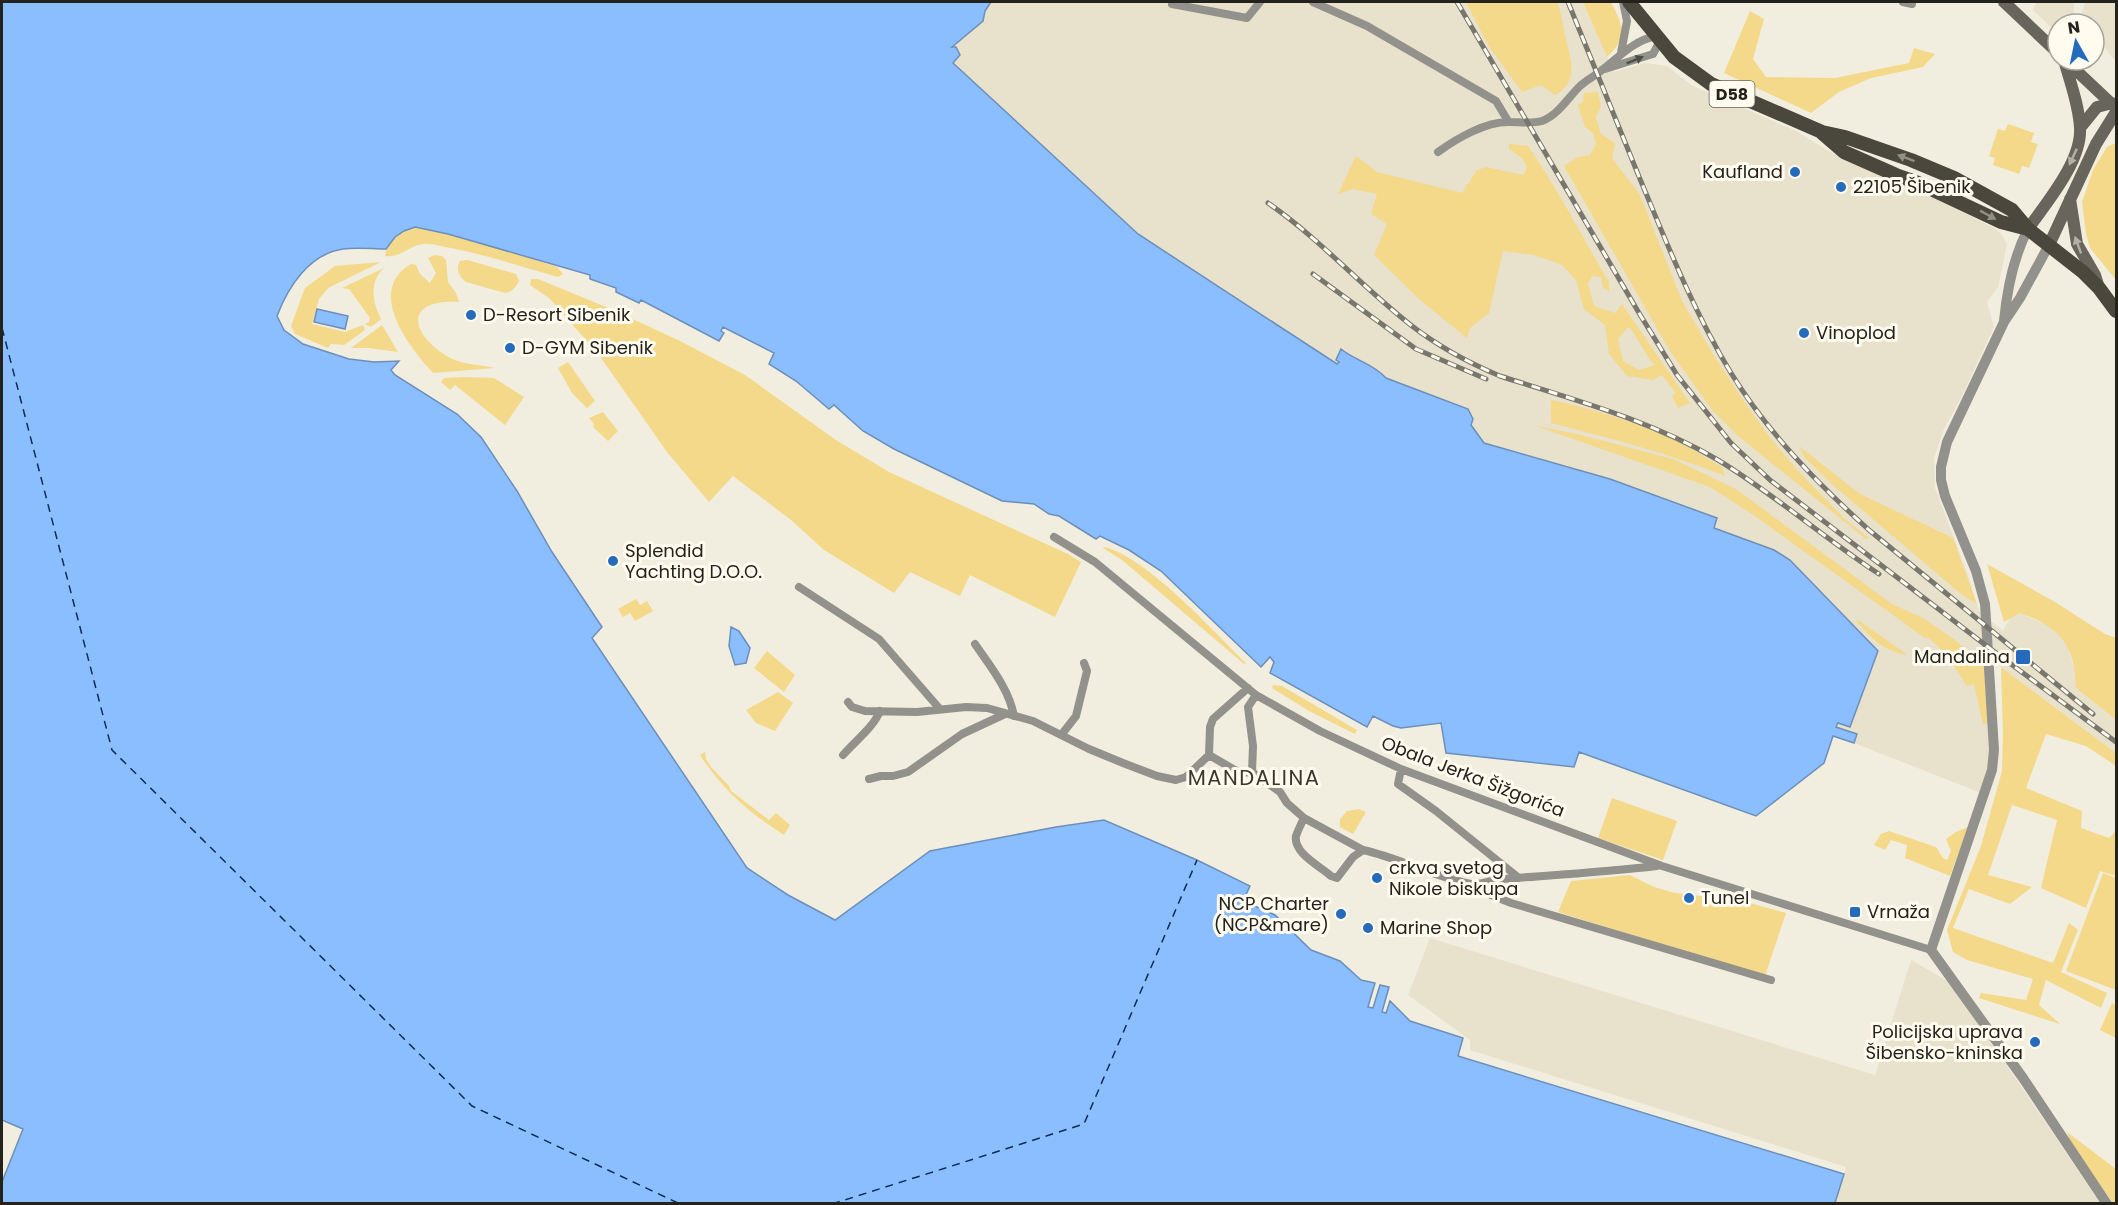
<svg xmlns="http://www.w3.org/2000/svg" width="2118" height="1205" viewBox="0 0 2118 1205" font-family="Poppins,sans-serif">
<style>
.built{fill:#e8e1cc}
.green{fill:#f3d989;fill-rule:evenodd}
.water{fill:#8bbefe;stroke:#6c8fba;stroke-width:1.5}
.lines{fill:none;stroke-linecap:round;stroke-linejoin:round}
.ferry{stroke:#0b2e55;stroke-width:1.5;stroke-dasharray:8 6;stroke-linecap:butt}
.minor{stroke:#93918b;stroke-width:8}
.tertiary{stroke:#93918b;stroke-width:10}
.secondary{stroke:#68655d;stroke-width:12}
.primary{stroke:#4a473d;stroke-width:14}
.rail-casing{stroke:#78766d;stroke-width:5}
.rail{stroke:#fffbef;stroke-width:3;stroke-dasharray:9;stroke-linecap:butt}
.oneway{fill:#504e49}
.oneway2{fill:#b4b0a6}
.oneway3{fill:#928f84}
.poi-dot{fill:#246bbb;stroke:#fffbef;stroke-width:2}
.labels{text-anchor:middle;stroke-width:6;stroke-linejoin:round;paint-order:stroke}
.shield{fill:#fffbef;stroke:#65635c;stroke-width:1.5}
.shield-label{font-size:16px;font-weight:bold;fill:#23221d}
.poi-label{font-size:18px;fill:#23221d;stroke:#fffbef;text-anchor:start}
.street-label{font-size:18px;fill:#23221d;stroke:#fffbef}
.quarter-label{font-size:21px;letter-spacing:1.5px;fill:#3a372b;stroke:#fffbef}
</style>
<rect width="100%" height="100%" fill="#f2eedf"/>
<!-- built -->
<path class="built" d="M991,2H1583L1614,72L1645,63L1667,66L1691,85L1794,130L1834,154L1934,197L1994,228L2002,235L2007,244L1998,287L1987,302L1994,327L1962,396L1944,429L1934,458L1935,488L1968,575L1979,611L2003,631L2010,619L2020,613L2049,626L2066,641L2076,675V688L2116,720V753L2001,667L1984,664L1990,745L1988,769L1981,793L1854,743L1856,734L1836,727L1838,723L1850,727L1846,617L1790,560L1774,550L1714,528L1716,518L1552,462L1484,443L1471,425L1467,409L1386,378L1380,371L1348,355L1341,349L1339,362L1337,364L1138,234L953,63L960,55L952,47L983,21L985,11Z
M2036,2H2074V24H2058V34L2033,10Z
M2085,2H2116V62L2094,34V24H2086L2082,12Z
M1430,938L1875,1075L1911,960L1951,983L2100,1203H1835L1846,1167L1470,1050V1040L1408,995Z"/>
<!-- green -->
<path class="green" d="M1466,2H1557C1562,14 1563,27 1566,39C1571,60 1579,82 1555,95L1541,85L1522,92L1488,45Z
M1583,2H1611C1623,26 1629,36 1607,57Z
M1750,11L1764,19L1753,59L1766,77L1835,78L1909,63L1914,48L1935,54L1923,67L1871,78L1839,92L1811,113L1724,73Z
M1598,92L1601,106L1596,117L1601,134L1615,143L1612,158L1640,195L1682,301L1713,354L1743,400L1772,440L1799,472L1846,520L1869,538L1866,539L1738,436L1712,410L1670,351L1564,166L1578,157L1590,155L1596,144L1593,133L1585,127L1578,105L1583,102L1584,93Z
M2008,124L2034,133L2031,142L2038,144L2029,168L2022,166L2019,174L1993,165L1995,158L1989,156L1998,129L2005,131Z
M2116,143V280L2090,248L2086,234L2082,202L2093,170L2107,147Z
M1509,144L1528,146C1558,189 1582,237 1609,282V291L1603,288L1601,277L1592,276L1588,284L1594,306L1615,313L1622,304L1690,403L1678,408L1672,396L1676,393L1662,375L1653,380L1627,376L1609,354L1605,325L1584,309L1576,280L1562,265L1534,255L1503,251L1489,313L1470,328L1467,338L1420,300L1374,255L1387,224L1371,214L1377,194L1353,189L1338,194L1356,156L1377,172L1462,193L1477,170L1486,167L1523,175L1527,167L1522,158L1509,149ZM1628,327L1631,329L1650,360L1655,365L1639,370L1623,361L1618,339Z
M415,227L448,234L527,257L557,267L563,274L558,277C522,267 487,255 451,248C442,247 432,243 423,244C407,246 402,258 385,256C387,240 401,232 415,227Z
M435,255L442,256L446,260L448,282L456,293L459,302C406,299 408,331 445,355C459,365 479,364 495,368L433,373C409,347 365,291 411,264L416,265L420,274L430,283L436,273L428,258Z
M467,260L516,274L519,281C516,287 512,292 505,293L466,282C459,277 455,269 460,261Z
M381,262L328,288L319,299L312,324L345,332L363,325L365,330L344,345L331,344L328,348L295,334L291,326L305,288L335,266Z
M384,268C369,282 372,301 381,319L371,327L365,324L369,322L370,318L349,289L342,288Z
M531,279H538L611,309L680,341L745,375L836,440L889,472L1068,554L1081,562L1055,617L970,575L960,596L910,572L894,593L824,550L791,520L733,476L709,502L667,452L599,355L549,298L530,285Z
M382,325L398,352L369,348H351Z
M568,362L595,401L587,408L572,393L558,368Z
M464,377L494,378L524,397L505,425L455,385L450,390L441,382L444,378Z
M1551,400C1591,408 1631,421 1668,437C1687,445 1704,457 1722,467L1725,476C1668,453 1610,438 1551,423Z
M603,412L618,431L608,441L593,427L594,424L589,418Z
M1536,426L1577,434L1673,459L1736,489L1892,604L1923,618L1955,640L1983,664L1989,723L1983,724L1974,684L1967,686L1946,654L1929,638H1925L1752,514L1710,487Z
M1799,446L1860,494L1953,538L1977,604L1961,594L1834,486L1804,457Z
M1104,547C1147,557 1213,631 1246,663L1244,664L1122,560L1103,548Z
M1987,564L2055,602L2105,634L2116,638V720L2076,688C2075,645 2060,627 2020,613L2004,622Z
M636,599L640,605L647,601L653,611L635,621L630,613L623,617L618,609Z
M1858,620L1905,653L1906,655C1879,648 1875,641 1856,621Z
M767,651L795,675L784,692L754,668Z
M2001,667L2116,753V766L2086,746L2046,734L2026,788L2082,811L2081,828L2109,838L2116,831V876L2100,871L2086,908L2041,888L2057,820L2012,805L1988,875L2032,887L2010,904L1969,889L1953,928L2053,963L2069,923L2078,930L2061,972L2107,993L2101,1008L2046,980L2039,1005L2060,1024L1979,998L1981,993L2026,1000L2033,979L1967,960L1953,952L1947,930L1981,846L2002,771L2003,733Z
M1273,685L1282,686L1357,730L1355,734L1309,711L1272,688Z
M778,692L793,703L775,731L756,723L746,710Z
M705,752L706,759L711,767L729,786L731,791L769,820L776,813L790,825L784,835C749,813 722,789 700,755Z
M1612,798L1677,821L1663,860L1598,838Z
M1359,809L1366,812L1353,834L1340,827V819L1347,811Z
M1968,827L1950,876L1905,858L1907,845L1891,840L1885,850L1874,845L1881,834L1889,831L1936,847L1943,858L1947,860L1951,851L1946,839L1956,832Z
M2103,873L2116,878V990L2066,971Z
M1630,875L1654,887L1675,893L1742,901L1786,913L1765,976L1558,912L1571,881Z
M2112,1003L2116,1005V1038L2100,1030Z
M2067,1132L2116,1169V1203H2113L2071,1143Z"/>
<!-- water -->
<path class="water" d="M2,2H991L985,11L983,21L952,47H956L960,55L953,63L1138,234L1337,364L1339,362L1336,360L1341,349C1354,360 1374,364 1386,378L1468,409L1473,419L1471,425L1484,443L1610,479L1717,518L1714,528L1774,550L1790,560L1878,651L1850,727L1838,723L1836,727L1857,734L1854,743L1833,736L1824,763L1756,816L1579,752L1574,767L1446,753L1441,723L1401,728L1393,726L1373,716L1367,727L1270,673L1274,662L1270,657L1261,667L1161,571L1129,550L1100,536L1096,539L1059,516L1049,514L1034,504L1002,501L894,449L863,431L834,405L829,409L796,381L769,364L774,353L723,327L721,331L724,333L719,341L641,300L639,303L616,292V288L590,279V275L448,234L415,227L404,231L395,237L386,249C372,249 357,247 343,249C309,254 288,287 277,316L284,330L303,344L349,359L374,362L399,361L391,370L395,375L457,414L481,437L517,491L552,552L602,627L592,638L747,868L788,895L835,920L930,851L1056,827L1104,820L1197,860L1250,886L1243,901L1275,915L1311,950L1340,961L1361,980L1375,983L1368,1007L1373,1008L1380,985L1389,987L1382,1012L1386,1013L1390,1001L1410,1021L1463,1038L1458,1056L1844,1174L1835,1203H2V1182L23,1129L2,1120Z
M317,309L348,316L345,329L314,322Z
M731,627L739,631L750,648L746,663L735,665L729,646Z"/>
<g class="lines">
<!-- ferry -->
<path class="ferry" d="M2,328L112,750L472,1106L680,1204
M832,1204L1084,1124L1197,860"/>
<!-- minor -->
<path class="minor" d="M1313,2L1367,26L1496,101L1508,121
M1903,2L1912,4
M1172,4L1247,18L1260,2
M1621,53L1627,21L1623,2
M1605,69L1653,54L1660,41
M1438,152C1456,139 1486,121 1510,122C1520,122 1531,124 1542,121C1558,115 1568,98 1579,87C1586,80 1595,76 1602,70C1620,56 1633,41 1656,36
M1054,537L1095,562L1256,695L1320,731L1401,769L1662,866L1931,950
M799,587L879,639L939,708
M975,644C990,666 1009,689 1014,716
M848,702L852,707L865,711L917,712L966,707L987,708L1033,721L1089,749L1123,763L1157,776L1176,780L1186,777L1209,755L1210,727L1213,719L1248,688
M1062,734L1076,716L1087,671L1084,663
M843,755C855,741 873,728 880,711
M1209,755L1240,773L1252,772L1280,792L1287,803L1304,818L1363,850
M1401,769L1398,784L1436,811L1519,878
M1252,772L1253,746L1248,707L1256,695
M869,779L881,776H893L908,772L962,734L1005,714
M1304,818C1301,824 1298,830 1296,836C1293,853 1320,866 1331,876L1337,878L1353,857L1363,850C1400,858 1433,877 1471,884C1481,886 1492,879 1502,879C1554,875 1606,872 1657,866
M1474,885L1491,895L1511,903L1771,980"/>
<!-- tertiary -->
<path class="tertiary" d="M2049,245L2020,298L2004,322L1947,442L1941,467V480L1945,496L1976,571L1985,604L1994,750L1992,770L1931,950L2023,1078L2107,1204
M2004,321C2007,289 2013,258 2028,229"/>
<!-- secondary -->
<path class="secondary" d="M2004,2L2058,53
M2065,60L2116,108
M2080,128L2097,107L2112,103
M2070,199L2077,244L2095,275L2099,288
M2028,229C2047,202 2082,161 2080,128C2079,105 2070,82 2064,60
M2049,245L2096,144L2116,112"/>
<!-- primary -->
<path class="primary" d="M1629,2L1674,57L1711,84L1822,132L1845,137L1911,160L1954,178L2012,210L2028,229L2083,272L2099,288L2116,311
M1822,133L1844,152L1896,175L1916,182L2001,222L2028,229"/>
<!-- rail casing -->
<g class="rail-casing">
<path id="rail" d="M1457,2L1639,313L1677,375L1731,443L1770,480L1988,647L2116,742
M1568,2C1592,61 1616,120 1640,179C1668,246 1693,310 1731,373C1768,433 1817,483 1869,530L2093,714
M1268,203C1320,239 1362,287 1412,326C1438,346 1469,363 1500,376C1575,400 1650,420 1718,460C1774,494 1824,538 1879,574
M1313,274L1416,349L1486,379"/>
</g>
<!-- rail -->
<use href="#rail" class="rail"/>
</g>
<!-- one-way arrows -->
<defs><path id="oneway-solid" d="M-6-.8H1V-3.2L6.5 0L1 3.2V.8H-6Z" transform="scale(1.5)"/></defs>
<use class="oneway" href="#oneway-solid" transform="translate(1635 60) rotate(-22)"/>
<g class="oneway2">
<use href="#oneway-solid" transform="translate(2073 157) rotate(115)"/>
<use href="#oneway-solid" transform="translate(2078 245) rotate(-110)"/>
</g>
<g class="oneway3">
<use href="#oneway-solid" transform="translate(1906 158) rotate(-159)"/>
<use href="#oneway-solid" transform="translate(1988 215) rotate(29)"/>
</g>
<!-- markers -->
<g class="poi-dot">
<circle cx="1795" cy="172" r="6"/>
<circle cx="1841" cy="187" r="6"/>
<circle cx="471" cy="315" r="6"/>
<circle cx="1804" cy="333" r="6"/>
<circle cx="510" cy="348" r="6"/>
<circle cx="613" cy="561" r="6"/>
<rect x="2015" y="649" width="16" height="16" rx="3"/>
<circle cx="1377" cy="878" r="6"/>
<circle cx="1689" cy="898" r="6"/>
<rect x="1849" y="906" width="12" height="12" rx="3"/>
<circle cx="1341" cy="914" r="6"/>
<circle cx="1368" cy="928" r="6"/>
<circle cx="2035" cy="1042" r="6"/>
</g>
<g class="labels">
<!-- shield labels -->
<rect class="shield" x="1709.5" y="81" width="45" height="26" rx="4.5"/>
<g class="shield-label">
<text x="1732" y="100">D58</text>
</g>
<!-- poi labels -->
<g class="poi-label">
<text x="1783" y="178" text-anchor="end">Kaufland</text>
<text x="1853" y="193">22105 Šibenik</text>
<text x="483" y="321">D-Resort Sibenik</text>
<text x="1816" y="339">Vinoplod</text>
<text x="522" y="354">D-GYM Sibenik</text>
<text x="625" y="557">Splendid<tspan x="625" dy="21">Yachting D.O.O.</tspan></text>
<text x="2010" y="663" text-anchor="end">Mandalina</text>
<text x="1389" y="874">crkva svetog<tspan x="1389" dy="21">Nikole biskupa</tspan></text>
<text x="1701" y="904">Tunel</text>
<text x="1329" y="910" text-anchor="end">NCP Charter<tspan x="1329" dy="21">(NCP&amp;mare)</tspan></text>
<text x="1867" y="918">Vrnaža</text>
<text x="1380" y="934">Marine Shop</text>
<text x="2023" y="1038" text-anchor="end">Policijska uprava<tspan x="2023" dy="21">Šibensko-kninska</tspan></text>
</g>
<!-- street labels -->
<g class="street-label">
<text transform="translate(1473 777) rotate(21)" y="6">Obala Jerka Šižgorića</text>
</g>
<!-- quarter labels -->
<g class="quarter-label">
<text x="1254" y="785">MANDALINA</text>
</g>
</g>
<!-- border -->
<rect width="2118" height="1205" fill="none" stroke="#23221d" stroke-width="6"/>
<!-- north arrow -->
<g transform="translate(2076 42) rotate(351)"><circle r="28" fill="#fffbef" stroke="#a7a49b" stroke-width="1.5"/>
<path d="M0-4.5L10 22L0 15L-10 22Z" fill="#246bbb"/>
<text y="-9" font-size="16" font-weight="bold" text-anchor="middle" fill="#23221d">N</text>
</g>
</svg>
